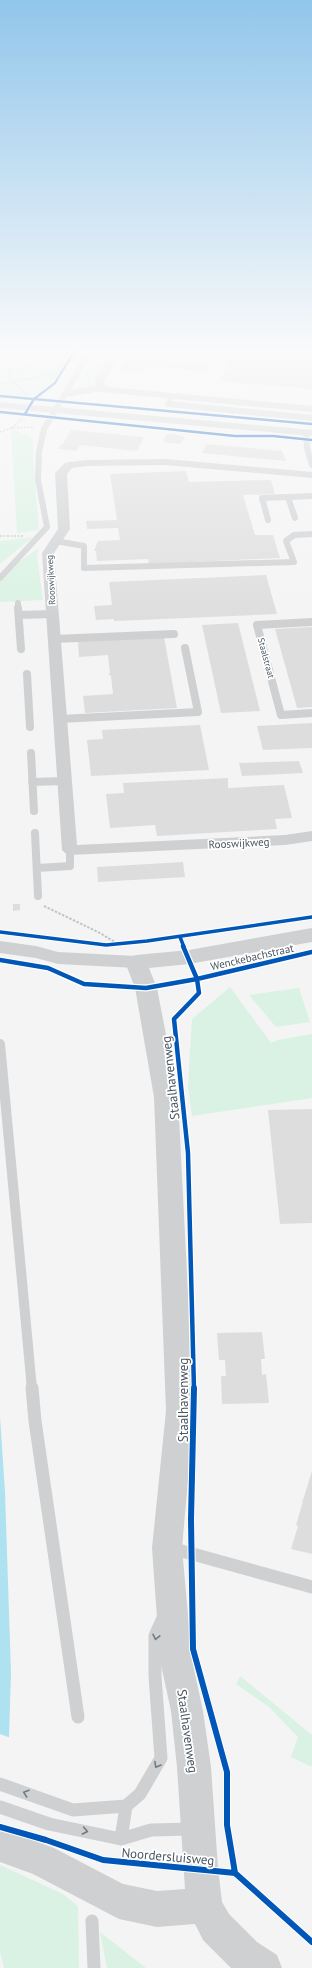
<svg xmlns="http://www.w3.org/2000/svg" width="312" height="1968" viewBox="0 0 312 1968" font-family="'PT Sans',sans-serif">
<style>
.green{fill:#d9f2e3}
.water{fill:#aee2f0}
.pier{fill:#f4f4f4}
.building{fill:#ddddde}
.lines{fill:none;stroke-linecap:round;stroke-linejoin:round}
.path-far1{stroke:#bcc7c4;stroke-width:1.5;stroke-dasharray:2 1.5;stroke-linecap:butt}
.path{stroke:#bcc7c4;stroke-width:2;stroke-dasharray:2.5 1.5;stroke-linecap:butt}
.service-far3{stroke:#ced0d2;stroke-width:6}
.service-far2{stroke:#ced0d2;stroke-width:8}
.service-far1{stroke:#ced0d2;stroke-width:10}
.service{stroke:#ced0d2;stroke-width:13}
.minor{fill:#ced0d2;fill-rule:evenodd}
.tertiary{fill:#ced0d2;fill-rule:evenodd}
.cycleway-far3-casing{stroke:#fff;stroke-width:4}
.cycleway-far2-casing{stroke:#fff;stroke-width:5.5}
.cycleway-far1-casing{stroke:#fff;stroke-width:7}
.cycleway-casing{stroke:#fff;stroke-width:8}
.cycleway-far3{stroke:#0057b8;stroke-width:2.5}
.cycleway-far2{stroke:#0057b8;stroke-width:3.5}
.cycleway-far1{stroke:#0057b8;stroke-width:4.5}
.cycleway{stroke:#0057b8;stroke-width:6}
.oneway{stroke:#727b83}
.labels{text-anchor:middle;stroke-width:3.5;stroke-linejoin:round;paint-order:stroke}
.far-street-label{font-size:9px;fill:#4a5661;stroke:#fff}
.street-label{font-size:11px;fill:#4a5661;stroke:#fff}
.near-street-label{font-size:13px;fill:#4a5661;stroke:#fff}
</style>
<rect width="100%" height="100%" fill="#f4f4f4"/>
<!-- green -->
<path class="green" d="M26,350H75L52,387C35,399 19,396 0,394V361L20,358Z
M101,356L106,358L91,387L77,390L93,357Z
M13,429L33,439V460L39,530L17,533L11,430Z
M33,537L0,564V541Z
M39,548L37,557L43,600L0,602V579L11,567Z
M230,987L271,1043L278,1040L312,1034V1098L192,1116L188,1086L192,1019Z
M299,988L310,1022L276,1027L249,995Z
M240,1676L312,1735V1767L291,1757L298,1737L269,1707L236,1684Z
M0,1865L63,1894L78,1906L79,1968H4L0,1952Z
M100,1932L146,1968H107Z"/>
<!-- water -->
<path class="water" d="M0,1417L5,1492L11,1673L6,1832L0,1848Z"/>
<!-- pier -->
<path class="pier" d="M0,1734L11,1738L8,1832L0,1850Z"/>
<!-- building -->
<path class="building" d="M132,350H156L152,359L209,363L205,371L147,367L144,373L119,371Z
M234,350H312V389L220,381Z
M71,430L144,437L137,451L80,445L77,451L58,449L61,444H63Z
M174,434L185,437L180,444L163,442L166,435Z
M206,444L282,451L286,461L202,453Z
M186,471L189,482L271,480L275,494L243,495L255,535H273L280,558L149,564L148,559L97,561L96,551H94L98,541L120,540L118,528L87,529L86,521L117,520L110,474Z
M266,575L277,614L114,621V619L96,620L94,606L112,605L109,582Z
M238,623L260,711L221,713L202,625Z
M312,627V707L297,708L275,629Z
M164,637L177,708L85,713L83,696L113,694L111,676L108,674L110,673L108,655L79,657L78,641Z
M312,723V748L263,750L257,726Z
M200,725L209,770L91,776L87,740L103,739L102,730Z
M299,761L303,773L242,776L239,763Z
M228,778V788L284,785L292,818L275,819L277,829L157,836L155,825L110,828L106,794L124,793L123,783Z
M183,862L185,877L98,882L97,867Z
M13,904H20V910L13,911Z
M312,1109V1223L280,1224L268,1110Z
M262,1332L265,1359H261L262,1375L266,1374L269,1403L222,1404L221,1376H226L225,1360H219L217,1333Z
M312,1471V1554L291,1549L298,1526L296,1525L303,1501L301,1500H303Z"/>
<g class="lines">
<!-- path-far1 -->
<path class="path-far1" d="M56,373L70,350
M0,384L60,373
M27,396L22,389L9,380L8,370C31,376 31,361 48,355C54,353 62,354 68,353L43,350
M12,428L23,418
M0,432L12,428L33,427
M0,536H23"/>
<!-- path -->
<path class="path" d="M44,906L100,933L118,944"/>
<!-- service-far3 -->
<path class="service-far3" d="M65,394L101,388
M172,396L168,404L312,418
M306,433L307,448L312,465
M288,497L295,518
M268,520L262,498L312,496
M56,541L84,546V568L294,562L286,541L294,535L312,534
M0,578L47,527L38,480L39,452L44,429L91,350
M18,603V609"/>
<!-- service-far2 -->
<path class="service-far2" d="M18,608L21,649
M19,615L52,614
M312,622L257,625L281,715L312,713
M54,639L174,634
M27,674L30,727
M60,719L198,712L185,648
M31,753L34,811
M32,782L65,781
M35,833L38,896
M37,868L70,866V850"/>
<!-- service-far1 -->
<path class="service-far1" d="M0,1044L32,1389"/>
<!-- service -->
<path class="service" d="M32,1388L35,1421L78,1717
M171,1548L312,1587
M0,1784L73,1810L126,1806L140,1794L161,1758L155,1676V1636L163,1618
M0,1807L49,1824L121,1839L151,1830L192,1829
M121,1839L126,1806
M92,1921L94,1968"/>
<!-- minor -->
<path class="minor" d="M91,350H114L118,353V358L104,382L108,387L312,406V412L102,392L97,390L94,382L108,355Z
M0,402L312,430V436L0,408Z
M165,459L312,472V478L165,465L87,466L72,468L67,474L70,529L54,553L77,845L285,835L312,831V841L285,845L70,855L65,853L62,850L42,553L58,529L55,473L65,463L69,462L87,460Z
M0,941L36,946L58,952L136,956L142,958L144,962L142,966L136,968L58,964L36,958L0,953Z"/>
<!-- tertiary -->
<path class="tertiary" d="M312,928V942L189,964L149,968L157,988L178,1097L194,1411L182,1548L192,1660L203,1711L211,1767L218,1868L222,1902L229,1914L257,1942L277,1955L282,1968H231L203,1940L195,1924L157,1927L119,1919L33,1874L0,1862V1828L54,1848L123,1884L157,1891L185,1889L177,1767L171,1711L160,1660L152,1548L166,1411L154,1097L135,988L125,962L128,957L136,955L189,950Z"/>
<!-- cycleway-far3 casing -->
<g class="cycleway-far3-casing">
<path id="cycleway-far3" d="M0,396L312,424
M0,412L235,436H273L312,440
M25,414L34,399L55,383L75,350"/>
</g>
<!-- cycleway-far2 casing -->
<g class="cycleway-far2-casing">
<path id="cycleway-far2" d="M0,932L106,945L147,941L312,917
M180,937L184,947"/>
</g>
<!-- cycleway-far1 casing -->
<g class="cycleway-far1-casing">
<path id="cycleway-far1" d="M183,946L197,979L199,993L174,1019L188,1153L194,1389
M0,960L48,968L84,984L146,988L197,979L312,952"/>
</g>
<!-- cycleway casing -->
<g class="cycleway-casing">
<path id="cycleway" d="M194,1388L191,1519L193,1649L227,1772V1825L235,1873
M0,1827L46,1840L103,1860L235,1873L312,1942"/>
</g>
<!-- cycleway-far3 -->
<use href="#cycleway-far3" class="cycleway-far3"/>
<!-- cycleway-far2 -->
<use href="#cycleway-far2" class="cycleway-far2"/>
<!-- cycleway-far1 -->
<use href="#cycleway-far1" class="cycleway-far1"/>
<!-- cycleway -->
<use href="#cycleway" class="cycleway"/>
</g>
<!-- one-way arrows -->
<defs><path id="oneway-chevron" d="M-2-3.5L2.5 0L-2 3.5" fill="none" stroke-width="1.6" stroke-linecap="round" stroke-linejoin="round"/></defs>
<g class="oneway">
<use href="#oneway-chevron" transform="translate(156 1637) rotate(102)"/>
<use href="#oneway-chevron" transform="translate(157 1765) rotate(120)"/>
<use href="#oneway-chevron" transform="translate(26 1793) rotate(-161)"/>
<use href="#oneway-chevron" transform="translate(85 1831) rotate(11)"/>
</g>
<!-- sky -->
<linearGradient id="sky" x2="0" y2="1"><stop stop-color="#91c6eb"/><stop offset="0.56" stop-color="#fafafa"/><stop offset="1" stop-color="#fafafa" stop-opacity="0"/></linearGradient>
<rect width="312" height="626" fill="url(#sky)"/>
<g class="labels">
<!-- far-street labels -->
<g class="far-street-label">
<text transform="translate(51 580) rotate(-93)" y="3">Rooswijkweg</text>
<text transform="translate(266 658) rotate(75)" y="3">Staalstraat</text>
</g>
<!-- street labels -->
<g class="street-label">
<text transform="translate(239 843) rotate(-3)" y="4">Rooswijkweg</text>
<text transform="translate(252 957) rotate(-13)" y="4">Wenckebachstraat</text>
</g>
<!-- near-street labels -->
<g class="near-street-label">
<text transform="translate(170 1078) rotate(-96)" y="5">Staalhavenweg</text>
<text transform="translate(183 1400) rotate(-90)" y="5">Staalhavenweg</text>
<text transform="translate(188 1731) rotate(82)" y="5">Staalhavenweg</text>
<text transform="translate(168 1856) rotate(5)" y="5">Noordersluisweg</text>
</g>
</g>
</svg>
